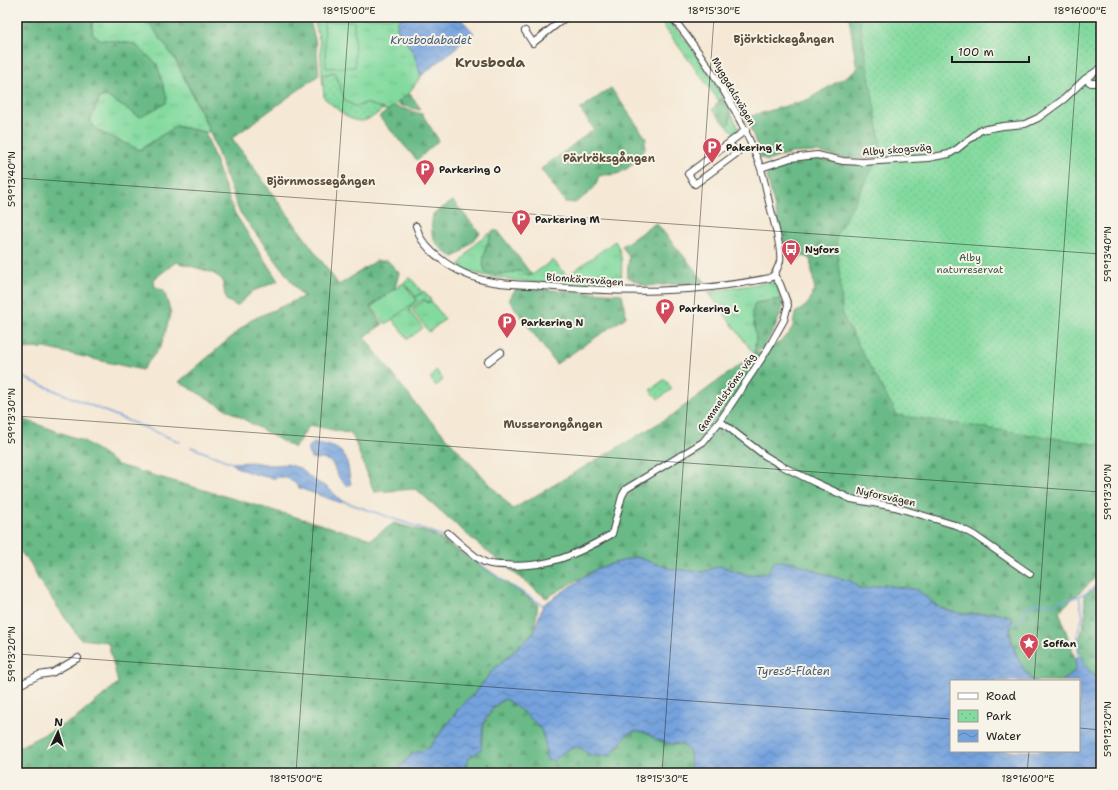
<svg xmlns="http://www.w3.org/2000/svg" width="1118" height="790" viewBox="0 0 1118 790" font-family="'Shantell Sans',sans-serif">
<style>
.grass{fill:url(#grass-tufts);stroke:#4f7b5e}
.forest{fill:url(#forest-firs);stroke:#426b51}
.park{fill:url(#park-dots);stroke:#4f7b5e}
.pitch{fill:#82da9f;stroke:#4f7b5e}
.water{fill:url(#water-waves);stroke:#485f7c}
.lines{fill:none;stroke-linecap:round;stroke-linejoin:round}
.stream{stroke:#74a2dd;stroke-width:1.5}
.minor-casing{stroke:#3d3b38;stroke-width:8}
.minor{stroke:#fff;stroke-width:6}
.ticks{fill:none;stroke:#1c1c1c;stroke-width:1;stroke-opacity:0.45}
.labels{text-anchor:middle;stroke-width:4;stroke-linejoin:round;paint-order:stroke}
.street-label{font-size:10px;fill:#1c1c1c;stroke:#f7f3e8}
.poi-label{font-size:10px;font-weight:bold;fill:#1c1c1c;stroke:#f7f3e8;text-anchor:start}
.park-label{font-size:10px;fill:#3b5543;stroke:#f7f3e8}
.neighbourhood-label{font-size:11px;font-weight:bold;fill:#5c4d39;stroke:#f7f3e8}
.water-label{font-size:11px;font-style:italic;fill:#445873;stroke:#f7f3e8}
.district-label{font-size:14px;font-weight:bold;fill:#5c4d39;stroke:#f7f3e8}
.neatline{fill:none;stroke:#1c1c1c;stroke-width:1.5}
.ticks-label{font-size:10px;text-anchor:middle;fill:#1c1c1c}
</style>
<defs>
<pattern id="grass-tufts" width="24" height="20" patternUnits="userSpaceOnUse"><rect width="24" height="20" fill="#82da9f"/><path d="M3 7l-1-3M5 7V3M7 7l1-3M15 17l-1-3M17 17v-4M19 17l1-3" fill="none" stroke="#70ba88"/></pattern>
<pattern id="forest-firs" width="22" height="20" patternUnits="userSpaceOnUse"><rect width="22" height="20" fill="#69ba86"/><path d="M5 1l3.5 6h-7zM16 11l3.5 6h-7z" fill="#5a9f73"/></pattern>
<pattern id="park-dots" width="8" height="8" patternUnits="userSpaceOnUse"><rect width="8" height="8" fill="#82da9f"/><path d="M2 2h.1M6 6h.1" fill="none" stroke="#70ba88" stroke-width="1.8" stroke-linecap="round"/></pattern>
<pattern id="water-waves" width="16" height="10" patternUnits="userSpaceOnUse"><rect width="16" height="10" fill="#74a2dd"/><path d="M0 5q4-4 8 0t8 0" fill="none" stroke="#5e83b2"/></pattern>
</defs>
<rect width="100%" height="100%" fill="#f7f3e8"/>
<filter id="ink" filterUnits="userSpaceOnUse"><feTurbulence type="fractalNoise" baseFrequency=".025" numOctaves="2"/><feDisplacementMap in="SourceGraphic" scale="8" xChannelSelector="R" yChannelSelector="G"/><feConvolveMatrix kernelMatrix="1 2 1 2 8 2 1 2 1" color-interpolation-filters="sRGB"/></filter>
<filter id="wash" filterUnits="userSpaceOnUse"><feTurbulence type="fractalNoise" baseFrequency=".012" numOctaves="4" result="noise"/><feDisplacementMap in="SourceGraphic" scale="16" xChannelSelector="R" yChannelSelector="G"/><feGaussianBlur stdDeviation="0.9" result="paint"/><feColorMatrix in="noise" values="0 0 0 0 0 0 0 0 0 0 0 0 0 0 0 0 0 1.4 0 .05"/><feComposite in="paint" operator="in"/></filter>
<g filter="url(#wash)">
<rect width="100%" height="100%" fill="#f5e8d4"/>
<!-- grass -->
<path class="grass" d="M93,17H145L175,59L210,132H205L176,126L140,150L98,131L90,121L100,98L106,96L140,117L135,44L99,39L92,33Z
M313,17H402L399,19L397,28L414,54L421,76L409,93L388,111L366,103L356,107L345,101L335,72L322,75L320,42Z
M657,17H663C689,39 707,69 723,99L719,101Z
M730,111L739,129L735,134L727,126L730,122Z
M489,233L491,235L485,249L512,273C519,269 523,272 528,276L532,275L553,260L567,276L615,241C624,253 622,273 620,288C593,286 475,282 460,266V264L473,246Z
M770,282L774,283L777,286L781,299L755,303L756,338L754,354L708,292Z
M424,291L431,300L428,302L424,299L409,310L423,328L408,339L392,319L417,300L415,298Z
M425,300L428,303L431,301L445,319L429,332L412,310Z"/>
<!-- forest -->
<path class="forest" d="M17,17H93L92,33L99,39L135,44L157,64L167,98L166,103L140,117L106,96L99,98L90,121L98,131L140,150L176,126L205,132L234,212L278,281L253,291L237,306L226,300L222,279L211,272L176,262L154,279L155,287L164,291L171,313L161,346L142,370L45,348L17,349Z
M145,17H309L316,43L319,75L232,138L339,285L376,261H388L399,273L395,288L370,307L383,324L364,337L418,407L513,509L671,416L754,354L756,338L752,313L755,303L781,299L783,307L775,328L764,346L755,354L766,352L788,335L793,326L795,313C804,308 811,303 812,293L815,291L810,258L803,256L794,262L786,252L767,177L768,172C781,162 802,156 818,159C827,160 834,163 843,164C861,165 878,164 896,163L1101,419V573L1059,611L1075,658L1076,670L1061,681H1034L1029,678L1018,659L1010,635L1012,618L994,612L985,614H962L950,611L937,606L918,590L883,585L860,590L852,581L829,576L793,562L768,573L748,575L720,566L703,572L671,569L636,557L598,568L546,598L479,545L416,489L374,492L352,434L310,425L294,448L179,382L251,320L303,297L239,211L210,132L197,103L175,59Z
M849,17H879L895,157L847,159L817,152L791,153L767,161L761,157L752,132L744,118L807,100L857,70Z
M611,88L646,138C645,143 646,149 643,153C639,160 623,173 616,174C609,176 604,173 598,177C598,189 584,196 575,203L565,202L541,169L594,129L580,109Z
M409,93L421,109L420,110L399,105L398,102Z
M723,99L730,111V122L727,126L712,110L719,101Z
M394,106L422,114L438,139V141L417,160L379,117Z
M453,201L480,233L461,253L454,257C449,255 446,253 443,250C429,238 431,230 433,214Z
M656,223L705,282L646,286L627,277L629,257L622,246Z
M492,231H498L532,275L528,276C518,268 517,272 507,274C500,275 493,274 486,273C479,259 488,244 492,231Z
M516,288L622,294L626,317L556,364L509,300Z
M17,417L84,441L118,465L371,539L394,523L433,534L538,604L534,632L493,670L475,693L463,703L429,748L412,754L395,773H17V748L75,719L118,683L108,642L80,639L38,579L31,564L17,548Z
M1101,584V682L1095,677L1084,664L1078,646L1086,613L1084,594L1091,591Z
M504,699C512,702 539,724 542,732C546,741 545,751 548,760L553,761C563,753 569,745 582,748C591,759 599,757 611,754C618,747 623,735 633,732C643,728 650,737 658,740C662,742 667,743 670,744C677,745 682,743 688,749C693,755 690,765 691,773H468L465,770L468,758L474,755L483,738V726L492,710Z"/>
<!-- park -->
<path class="park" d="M859,17H1101V445L897,415L843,317L836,236L882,151Z
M335,72L345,101L356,107L366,103L383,109C378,113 369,121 361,121C349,122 333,105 324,98L322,75Z
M410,277L422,292L416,297L404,282Z
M436,370L443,380L436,386L430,378L434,374L433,373Z
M665,379L672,389L658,399L650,390Z"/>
<!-- pitch -->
<path class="pitch" d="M354,21L355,67L326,68L324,22Z
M403,283L417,300L386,324L371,307Z"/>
<!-- water -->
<path class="water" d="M402,17H459L474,33L421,76L414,54L397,28V22Z
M314,443C327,444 343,447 347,462C349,470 349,477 351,484L347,486C344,483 340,480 338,476C334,470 335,463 327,460C322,458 318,460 311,458L308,452L309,447Z
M252,462L271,465L287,464L300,468L312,479L328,488L342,501L341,503L299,488C295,482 288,477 280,477C277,477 274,479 271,478C261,476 238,471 232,463Z
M636,557L671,569L703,572L720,566L748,575L768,573L774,561L793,562L829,576L852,581L860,590L883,585L918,590L937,606L950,611L962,614H985L994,612L1012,617C1012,623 1010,628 1010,633C1010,644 1025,676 1034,681H951V751H1079V681H1061L1076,670L1075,658L1082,655C1084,666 1092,675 1101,682V773H691L690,753L687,749L682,744H672L657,740L649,734L641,732L634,731L627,735L611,754C599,757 591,759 582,748C569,745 563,753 553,761L547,760C545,751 546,740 542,732C539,724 512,702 504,699C495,704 484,717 483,727C482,734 482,742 481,750L468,758L465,770L467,773H395L412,754L429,748L463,703L475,693L493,670L534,632L543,605L598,568Z"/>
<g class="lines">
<!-- stream -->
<path class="stream" d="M17,375L180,442
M191,447L232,463
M342,501L386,516
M388,517L433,532L455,544L483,566L507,583
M512,586L543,605
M1011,625L1022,620L1024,610L1035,603L1053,604L1079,596
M1078,656V631L1083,616L1079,596L1086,593L1101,582"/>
</g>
</g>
<g filter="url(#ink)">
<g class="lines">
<!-- minor casing -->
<g class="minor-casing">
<path id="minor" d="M672,17C708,62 740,111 760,166C765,180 767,196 771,210C774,222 782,250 780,261C779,266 776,271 774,275
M525,31L533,43L566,17
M1085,79L1091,83H1101
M729,143L737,153L695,184L688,174L746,130
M761,168L791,158L817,155L843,161L863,162L928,158L949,154L957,149L981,130L1003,126L1025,124L1038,118L1064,99L1085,79L1101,68
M416,226C418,230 419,236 422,240C434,257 454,270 473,277C495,285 520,284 542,286C622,293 691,294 770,278L774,275
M488,362L501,352
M720,421L764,455L782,466L814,482L851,499L895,507L955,525L974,535L1030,574
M448,533C457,541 477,560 487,563C492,565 500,565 505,565C546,569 578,554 612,534L622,496L626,489L703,442L720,421L766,352L784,320L788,305L780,284L774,275
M17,686L39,675L52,673L78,658"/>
</g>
<!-- minor -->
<use href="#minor" class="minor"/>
</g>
</g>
<!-- ticks -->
<path class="ticks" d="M17,178L1101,254M17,416L1101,492M17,654L951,719M1034,681L1080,17M1079,728L1101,730M296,773L349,17M662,773L714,17M1027,773L1029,751"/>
<!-- icons -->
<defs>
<g id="parking-pin" transform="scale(1)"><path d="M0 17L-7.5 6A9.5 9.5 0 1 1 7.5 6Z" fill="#d1495b" stroke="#f7f3e8"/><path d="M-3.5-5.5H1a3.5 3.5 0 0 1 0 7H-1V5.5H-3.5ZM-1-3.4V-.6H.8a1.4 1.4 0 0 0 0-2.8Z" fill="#fff"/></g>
<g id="bus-pin" transform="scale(1)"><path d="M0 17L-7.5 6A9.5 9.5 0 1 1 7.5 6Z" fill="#d1495b" stroke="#f7f3e8"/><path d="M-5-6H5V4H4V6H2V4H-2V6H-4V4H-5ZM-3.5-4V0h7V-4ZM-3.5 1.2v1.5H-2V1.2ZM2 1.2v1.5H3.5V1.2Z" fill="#fff"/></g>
<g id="sight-pin" transform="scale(1)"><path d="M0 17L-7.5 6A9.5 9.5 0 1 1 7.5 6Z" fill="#d1495b" stroke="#f7f3e8"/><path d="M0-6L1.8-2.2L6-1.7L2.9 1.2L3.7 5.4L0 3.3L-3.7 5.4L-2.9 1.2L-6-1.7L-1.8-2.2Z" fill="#fff"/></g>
</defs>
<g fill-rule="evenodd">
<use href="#parking-pin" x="712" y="147"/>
<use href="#parking-pin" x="425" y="169"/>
<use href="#parking-pin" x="521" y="219"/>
<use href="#bus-pin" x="791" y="249"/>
<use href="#parking-pin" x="665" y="308"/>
<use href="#parking-pin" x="507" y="322"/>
<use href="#sight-pin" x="1029" y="643"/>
</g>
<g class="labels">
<!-- street labels -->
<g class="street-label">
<text transform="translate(734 91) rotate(60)" y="4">Myggdalsvägen</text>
<text transform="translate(897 149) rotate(-4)" y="4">Alby skogsväg</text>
<text transform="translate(585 279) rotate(4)" y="4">Blomkärrsvägen</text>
<text transform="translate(726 392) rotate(-55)" y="4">Gammelströms väg</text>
<text transform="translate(886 496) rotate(12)" y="4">Nyforsvägen</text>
</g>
<!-- poi labels -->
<g class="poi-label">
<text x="726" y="151">Pakering K</text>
<text x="439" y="173">Parkering O</text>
<text x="535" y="223">Parkering M</text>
<text x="805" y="253">Nyfors</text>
<text x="679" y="312">Parkering L</text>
<text x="521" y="326">Parkering N</text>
<text x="1043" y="647">Soffan</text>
</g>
<!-- park labels -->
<g class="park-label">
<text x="970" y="261">Alby<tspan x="970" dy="12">naturreservat</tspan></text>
</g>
<!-- neighbourhood labels -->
<g class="neighbourhood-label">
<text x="784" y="43">Björktickegången</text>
<text x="609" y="162">Pärlröksgången</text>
<text x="321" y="185">Björnmossegången</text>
<text x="553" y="428">Musserongången</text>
</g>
<!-- water labels -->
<g class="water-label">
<text x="431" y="44">Krusbodabadet</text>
<text x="793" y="675">Tyresö-Flaten</text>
</g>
<!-- district labels -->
<g class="district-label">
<text x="490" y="67">Krusboda</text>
</g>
</g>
<!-- margin -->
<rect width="1118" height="790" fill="none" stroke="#f7f3e8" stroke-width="44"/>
<!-- legend -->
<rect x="950" y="680" width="130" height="72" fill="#f7f3e8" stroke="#9f9d96"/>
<rect x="958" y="693" width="20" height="6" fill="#ffffff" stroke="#9f9d96"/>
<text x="986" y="700" font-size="12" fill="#1c1c1c">Road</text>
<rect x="958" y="710" width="20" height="12" fill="url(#park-dots)" stroke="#9f9d96"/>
<text x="986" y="720" font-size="12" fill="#1c1c1c">Park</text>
<rect x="958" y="730" width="20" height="12" fill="url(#water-waves)" stroke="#9f9d96"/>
<text x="986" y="740" font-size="12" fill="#1c1c1c">Water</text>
<!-- north arrow -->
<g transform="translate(58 732) rotate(4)" stroke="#f7f3e8" stroke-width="3" paint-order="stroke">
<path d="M0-3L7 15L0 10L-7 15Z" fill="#1c1c1c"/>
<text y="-6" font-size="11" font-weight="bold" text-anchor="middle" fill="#1c1c1c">N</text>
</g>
<!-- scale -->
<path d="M952 56v6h77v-6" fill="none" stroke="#1c1c1c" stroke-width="2"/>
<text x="958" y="56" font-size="12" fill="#1c1c1c" stroke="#f7f3e8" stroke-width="3" paint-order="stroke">100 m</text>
<rect x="22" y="22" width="1074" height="746" class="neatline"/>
<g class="ticks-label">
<text x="349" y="14">18°15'00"E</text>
<text x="714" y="14">18°15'30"E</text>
<text x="1080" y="14">18°16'00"E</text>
<text transform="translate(11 179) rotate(-90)" y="4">59°13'40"N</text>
<text transform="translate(1107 254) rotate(-90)" y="4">59°13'40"N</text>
<text transform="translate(11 416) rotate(-90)" y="4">59°13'30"N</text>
<text transform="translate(1107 492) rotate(-90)" y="4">59°13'30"N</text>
<text transform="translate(11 654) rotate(-90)" y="4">59°13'20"N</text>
<text transform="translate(1107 729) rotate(-90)" y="4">59°13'20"N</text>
<text x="296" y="782">18°15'00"E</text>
<text x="662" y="782">18°15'30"E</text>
<text x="1028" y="782">18°16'00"E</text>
</g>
</svg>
